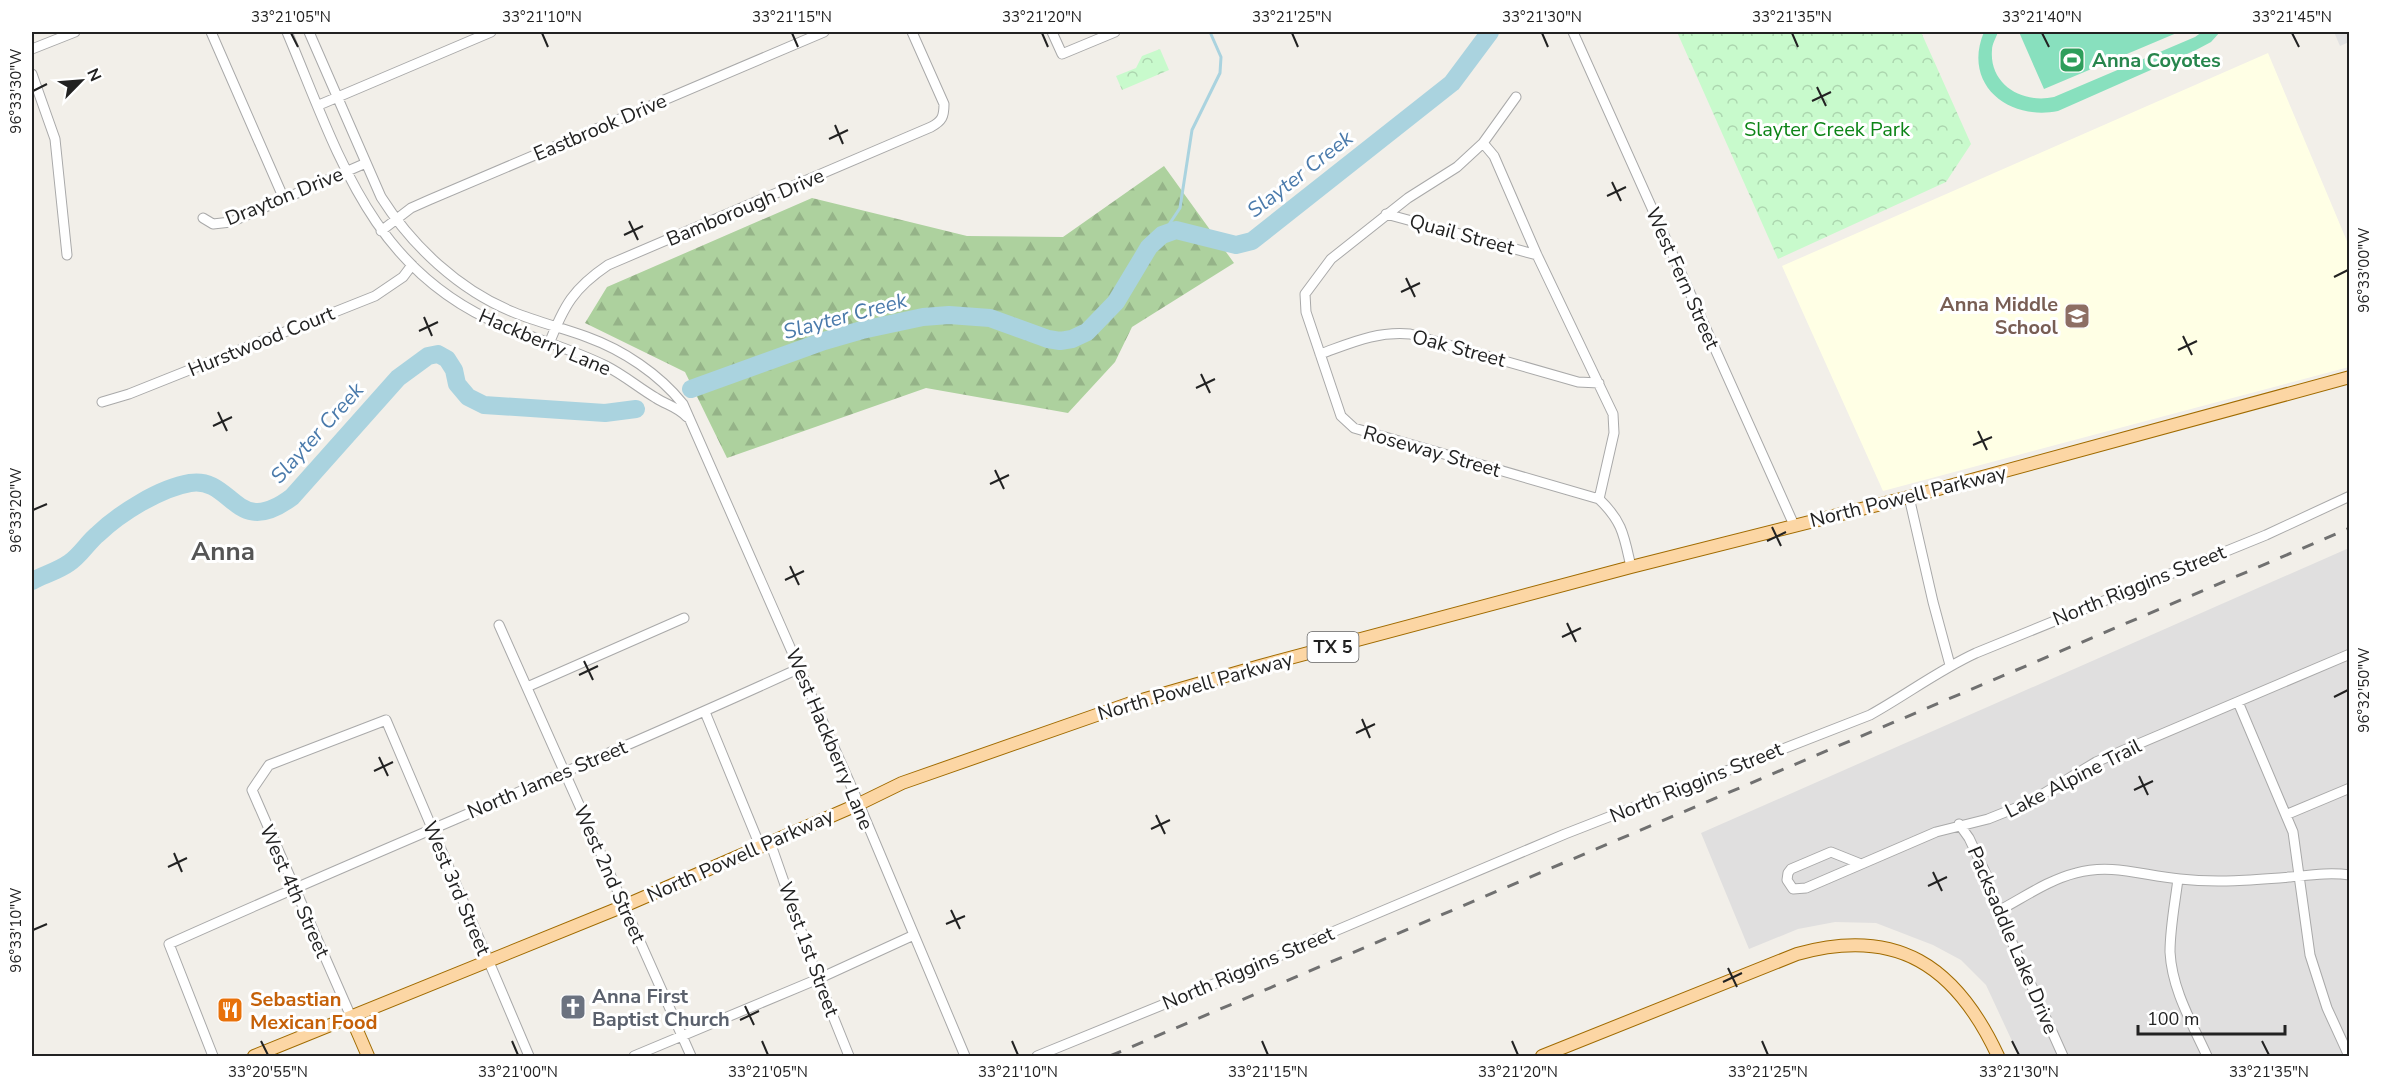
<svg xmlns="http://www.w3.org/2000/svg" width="2381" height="1088" viewBox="0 0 2381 1088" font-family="'Nunito Sans',sans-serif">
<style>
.residential{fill:#e0dfdf}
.education{fill:#ffffe5}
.forest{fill:url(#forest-firs)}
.park{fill:url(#park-crowns)}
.pitch{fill:#88e0be}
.parking{fill:#e2e2e2}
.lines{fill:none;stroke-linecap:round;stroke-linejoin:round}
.stream{stroke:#aad3df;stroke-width:3}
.river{stroke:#aad3df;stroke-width:18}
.minor-casing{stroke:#a9a9a9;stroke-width:11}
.major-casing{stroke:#a06b00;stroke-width:14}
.minor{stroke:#fff;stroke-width:9}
.major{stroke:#fcd6a4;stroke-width:12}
.rail{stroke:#707070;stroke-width:3;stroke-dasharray:12 12;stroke-linecap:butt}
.ticks{fill:none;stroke:#222;stroke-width:2}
.labels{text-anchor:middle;stroke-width:6;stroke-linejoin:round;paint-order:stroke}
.shield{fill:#fff;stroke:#646464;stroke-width:1.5}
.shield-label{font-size:18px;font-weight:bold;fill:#222}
.leisure-label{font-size:20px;font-weight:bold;fill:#27864d;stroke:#fff;text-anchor:start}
.street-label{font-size:20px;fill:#222;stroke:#fff}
.park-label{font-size:20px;fill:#0c8416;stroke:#fff}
.education-label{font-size:20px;font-weight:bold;fill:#785e54;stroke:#fff;text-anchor:end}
.worship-label{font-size:20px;font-weight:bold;fill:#5b616d;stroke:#fff;text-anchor:start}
.food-label{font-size:20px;font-weight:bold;fill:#c56008;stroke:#fff;text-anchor:start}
.water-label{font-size:21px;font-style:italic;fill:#4a7aab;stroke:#fff}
.district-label{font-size:26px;font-weight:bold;fill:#555;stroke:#fff}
.neatline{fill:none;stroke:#222;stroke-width:2}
.ticks-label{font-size:15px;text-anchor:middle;fill:#222}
</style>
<defs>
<pattern id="forest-firs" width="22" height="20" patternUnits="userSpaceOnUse" patternTransform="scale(1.5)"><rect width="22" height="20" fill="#add19e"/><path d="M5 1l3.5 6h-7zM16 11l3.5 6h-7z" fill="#95b388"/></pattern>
<pattern id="park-crowns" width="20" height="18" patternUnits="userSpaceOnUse" patternTransform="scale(1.5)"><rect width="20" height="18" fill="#c8facc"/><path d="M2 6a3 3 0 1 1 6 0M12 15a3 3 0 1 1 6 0" fill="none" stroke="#acd6af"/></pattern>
</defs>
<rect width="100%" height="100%" fill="#f2efe9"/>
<!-- residential -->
<path class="residential" d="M2349,548V1056H2019L1986,985L1961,960L1933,945L1876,923L1835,922L1798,929L1749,949L1701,833Z"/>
<!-- education -->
<path class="education" d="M2268,53L2349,246V367L1883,491L1782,266Z"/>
<!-- forest -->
<path class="forest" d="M1164,166L1234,263L1132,327L1115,362L1068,413L926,388L727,458L685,372L585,323L607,287L812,198L967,236L1063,237Z"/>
<!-- park -->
<path class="park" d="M1677,32H1921L1971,144L1946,182L1778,259Z
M1160,49L1169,70L1122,90L1116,76L1136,68L1142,56Z"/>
<!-- pitch -->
<path class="pitch" d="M1984,32H1998C1996,38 1992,44 1992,50C1989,85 2023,104 2054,97L2195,37L2202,32H2220L2211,42L2196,50L2058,111C2008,121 1962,84 1984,32Z
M2019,32H2179L2044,89Z"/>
<!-- parking -->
<path class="parking" d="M2334,32H2349V42L2340,46Z"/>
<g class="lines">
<!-- stream -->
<path class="stream" d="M1162,235L1180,208L1192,130L1220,73L1221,57L1210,32"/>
<!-- river -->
<path class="river" d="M691,389L824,341L862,330L923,317L949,315L990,318L1048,339L1060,341L1072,339L1087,332L1116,302L1149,247L1162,235L1176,230L1236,245L1252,241L1452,83L1490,32
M32,581C43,575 58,571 69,563C80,556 88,542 98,534C120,513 160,488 190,483C233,476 235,540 292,497L398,378L428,356L438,354L447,359L454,370L457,384L468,397L484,405L605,413L636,409"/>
<!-- minor casing -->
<g class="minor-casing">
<path id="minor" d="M211,32L284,199
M287,32C338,153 371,272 504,326C538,340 574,350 606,366C624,375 639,388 656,398C667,405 678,407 687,417
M309,32L381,197C412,246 459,290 513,312C537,322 563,328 587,337C623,350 659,374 683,404L859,804L965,1056
M1052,32L1062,54L1115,32
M1573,32L1794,525
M32,49L75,32
M32,74L55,139L67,255
M1516,97L1483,143L1457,167L1408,198L1331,259L1305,294L1306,312L1341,416L1354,428L1599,499
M319,105L491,32
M1483,143L1494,156L1537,255L1613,414L1614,433L1599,499C1623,522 1624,536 1631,567
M1386,214L1537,255
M203,218L213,224L231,222L366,163
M381,231L411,208L429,200L824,32
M549,344C564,305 574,288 608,265L931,127C942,121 944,117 944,104L912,32
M1320,354C1351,343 1376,331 1410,334L1578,382L1599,383
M102,402L129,394L375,296L403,277L412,265
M1909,497L1933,602L1950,665
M499,625L691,1056
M527,687L684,618
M2238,702L2293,832L2310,955L2327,1008L2349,1056
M705,712L760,846
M2288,814L2350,788
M1959,824L1969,838L1986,874L1998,911L2063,1056
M770,842L818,979L849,1056
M1861,864L1831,852L1791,869L1788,873L1787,880L1793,889L1806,888L1936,832L1988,819L2028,803L2096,762L2350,654
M2178,879C2175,903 2170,928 2170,952C2172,990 2192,1023 2207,1056
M1998,911C2023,898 2048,880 2076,873C2112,863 2144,876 2180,879C2217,883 2253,880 2290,877C2310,875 2330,872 2350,875
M352,1019L252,790L269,765L386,720L529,1056
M213,1056L169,944C378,850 591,764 800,668
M634,1056L818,979L914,935
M1037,1056L1253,968L1316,939L1565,834L1870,715C1906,695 1939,670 1976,653L2266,535L2350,496"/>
</g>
<!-- major casing -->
<g class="major-casing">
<path id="major" d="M352,1019L368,1056
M254,1056L624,906L859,804L902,783L1128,704L1260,666L1631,567L1909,497L2350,377
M1542,1056L1797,954C1897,926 1956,966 1998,1056"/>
</g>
<!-- minor -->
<use href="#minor" class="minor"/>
<!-- major -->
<use href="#major" class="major"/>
<!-- rail -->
<path class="rail" d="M1110,1056L2350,528"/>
</g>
<!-- ticks -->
<path class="ticks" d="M291,33L298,47M542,33L548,47M792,33L798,47M1042,33L1048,47M1292,33L1298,47M1542,33L1548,47M1792,33L1798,47M2042,33L2049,47M2292,33L2299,47M1817,87L1826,106M33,91L47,84M1812,101L1831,92M835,125L843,144M829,139L848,130M1612,182L1621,201M1607,196L1626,187M629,221L638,240M624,235L643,226M2334,277L2348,270M1406,278L1415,297M1401,292L1420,283M424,317L432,336M419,331L438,322M2183,336L2192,355M2178,350L2197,341M1201,374L1210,393M1196,388L1215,379M218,412L227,431M213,426L232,417M1978,431L1987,450M1973,445L1992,437M995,470L1004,489M990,484L1009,475M33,510L47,504M1772,527L1781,546M1767,541L1786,532M790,566L799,585M785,580L804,571M1567,623L1576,642M1562,637L1581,628M584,661L593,680M579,675L598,666M2334,697L2348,690M1362,719L1370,738M1356,733L1375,724M379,757L388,776M374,771L393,762M2139,776L2148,795M2134,790L2153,781M1156,815L1165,834M1151,829L1170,820M174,853L182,872M168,867L187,858M1933,872L1942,891M1928,886L1947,877M951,910L960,929M946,924L965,916M33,930L47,924M1728,968L1737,987M1723,982L1742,973M745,1006L754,1025M740,1020L759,1011M261,1041L268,1055M512,1041L518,1055M762,1041L768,1055M1012,1041L1018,1055M1262,1041L1268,1055M1512,1041L1518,1055M1762,1041L1768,1055M2012,1041L2019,1055M2262,1041L2269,1055"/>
<!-- icons -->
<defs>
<g id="stadium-square" transform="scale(1.35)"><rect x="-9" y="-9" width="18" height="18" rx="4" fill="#2e9e5b" stroke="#fff"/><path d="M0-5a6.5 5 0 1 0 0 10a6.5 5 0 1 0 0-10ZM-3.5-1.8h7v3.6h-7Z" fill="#fff"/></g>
<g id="school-square" transform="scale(1.35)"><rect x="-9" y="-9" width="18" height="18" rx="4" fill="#8d6e63" stroke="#fff"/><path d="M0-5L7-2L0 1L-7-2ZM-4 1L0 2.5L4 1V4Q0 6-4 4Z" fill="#fff"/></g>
<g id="church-square" transform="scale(1.35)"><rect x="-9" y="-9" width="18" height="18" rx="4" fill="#6b7280" stroke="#fff"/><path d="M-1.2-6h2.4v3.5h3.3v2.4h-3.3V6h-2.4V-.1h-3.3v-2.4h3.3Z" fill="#fff"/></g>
<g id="restaurant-square" transform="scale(1.35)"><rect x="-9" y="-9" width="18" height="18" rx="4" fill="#e8710a" stroke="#fff"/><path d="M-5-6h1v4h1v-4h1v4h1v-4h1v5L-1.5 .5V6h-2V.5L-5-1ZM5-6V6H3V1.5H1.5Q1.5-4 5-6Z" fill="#fff"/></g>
</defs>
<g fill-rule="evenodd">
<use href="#stadium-square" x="2072" y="60"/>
<use href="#school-square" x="2077" y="316"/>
<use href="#church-square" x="573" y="1007"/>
<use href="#restaurant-square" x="230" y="1010"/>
</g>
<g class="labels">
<!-- shield labels -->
<rect class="shield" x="1307.5" y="632" width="51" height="30" rx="4.5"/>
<g class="shield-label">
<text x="1333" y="653">TX 5</text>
</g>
<!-- leisure labels -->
<g class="leisure-label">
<text x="2092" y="67">Anna Coyotes</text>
</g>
<!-- street labels -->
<g class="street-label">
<text transform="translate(600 127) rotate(-23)" y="7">Eastbrook Drive</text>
<text transform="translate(284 196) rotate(-22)" y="7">Drayton Drive</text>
<text transform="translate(745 207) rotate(-23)" y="7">Bamborough Drive</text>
<text transform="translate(1462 234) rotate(15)" y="7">Quail Street</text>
<text transform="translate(1683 278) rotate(66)" y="7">West Fern Street</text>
<text transform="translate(261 341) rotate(-22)" y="7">Hurstwood Court</text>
<text transform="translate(545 342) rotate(23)" y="7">Hackberry Lane</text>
<text transform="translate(1459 348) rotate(15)" y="7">Oak Street</text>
<text transform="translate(1432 451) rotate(16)" y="7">Roseway Street</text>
<text transform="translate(1908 496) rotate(-14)" y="7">North Powell Parkway</text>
<text transform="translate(2139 585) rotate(-22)" y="7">North Riggins Street</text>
<text transform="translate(1195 686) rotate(-16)" y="7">North Powell Parkway</text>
<text transform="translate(830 739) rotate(67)" y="7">West Hackberry Lane</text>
<text transform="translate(2073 778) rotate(-27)" y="7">Lake Alpine Trail</text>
<text transform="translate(547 779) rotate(-23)" y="7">North James Street</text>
<text transform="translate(1696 782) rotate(-22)" y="7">North Riggins Street</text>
<text transform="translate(740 855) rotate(-24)" y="7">North Powell Parkway</text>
<text transform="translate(610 874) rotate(66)" y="7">West 2nd Street</text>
<text transform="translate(457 888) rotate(67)" y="7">West 3rd Street</text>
<text transform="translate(295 891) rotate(66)" y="7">West 4th Street</text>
<text transform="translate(2013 940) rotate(67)" y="7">Packsaddle Lake Drive</text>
<text transform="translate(809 949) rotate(70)" y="7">West 1st Street</text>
<text transform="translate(1248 968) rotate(-23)" y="7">North Riggins Street</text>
</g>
<!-- park labels -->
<g class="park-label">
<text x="1827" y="136">Slayter Creek Park</text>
</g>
<!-- education labels -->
<g class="education-label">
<text x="2058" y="311">Anna Middle<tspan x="2058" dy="23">School</tspan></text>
</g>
<!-- worship labels -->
<g class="worship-label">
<text x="592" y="1003">Anna First<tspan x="592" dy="23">Baptist Church</tspan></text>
</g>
<!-- food labels -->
<g class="food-label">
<text x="250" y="1006">Sebastian<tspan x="250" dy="23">Mexican Food</tspan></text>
</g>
<!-- water labels -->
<g class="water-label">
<text transform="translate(1300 174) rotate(-38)" y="7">Slayter Creek</text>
<text transform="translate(845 316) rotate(-15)" y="7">Slayter Creek</text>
<text transform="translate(317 433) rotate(-48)" y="7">Slayter Creek</text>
</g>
<!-- district labels -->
<g class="district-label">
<text x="223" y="560">Anna</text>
</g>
</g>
<!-- border -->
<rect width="2381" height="1088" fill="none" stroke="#ffffff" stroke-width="66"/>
<!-- north arrow -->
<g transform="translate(81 81) rotate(65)" stroke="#ffffff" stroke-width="4.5" paint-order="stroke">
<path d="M0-4.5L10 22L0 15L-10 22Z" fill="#222222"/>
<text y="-9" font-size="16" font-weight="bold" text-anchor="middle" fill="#222222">N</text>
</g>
<!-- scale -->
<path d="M2138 1025v9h147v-9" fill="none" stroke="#222222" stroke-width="3"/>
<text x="2147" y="1025" font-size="18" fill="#222222" stroke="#ffffff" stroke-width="4.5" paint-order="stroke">100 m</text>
<rect x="33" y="33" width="2315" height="1022" class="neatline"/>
<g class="ticks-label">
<text x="291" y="22">33°21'05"N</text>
<text x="542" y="22">33°21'10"N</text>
<text x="792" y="22">33°21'15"N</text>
<text x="1042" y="22">33°21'20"N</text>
<text x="1292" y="22">33°21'25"N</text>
<text x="1542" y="22">33°21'30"N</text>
<text x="1792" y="22">33°21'35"N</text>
<text x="2042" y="22">33°21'40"N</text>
<text x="2292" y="22">33°21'45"N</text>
<text transform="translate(16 91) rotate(-90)" y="5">96°33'30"W</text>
<text transform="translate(2364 270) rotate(-90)" y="5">96°33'00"W</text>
<text transform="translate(16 510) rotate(-90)" y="5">96°33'20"W</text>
<text transform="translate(2364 690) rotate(-90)" y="5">96°32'50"W</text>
<text transform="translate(16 930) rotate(-90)" y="5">96°33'10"W</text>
<text x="268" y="1077">33°20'55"N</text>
<text x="518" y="1077">33°21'00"N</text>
<text x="768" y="1077">33°21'05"N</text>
<text x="1018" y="1077">33°21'10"N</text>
<text x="1268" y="1077">33°21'15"N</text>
<text x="1518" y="1077">33°21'20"N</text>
<text x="1768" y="1077">33°21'25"N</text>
<text x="2019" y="1077">33°21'30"N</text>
<text x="2269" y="1077">33°21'35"N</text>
</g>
</svg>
